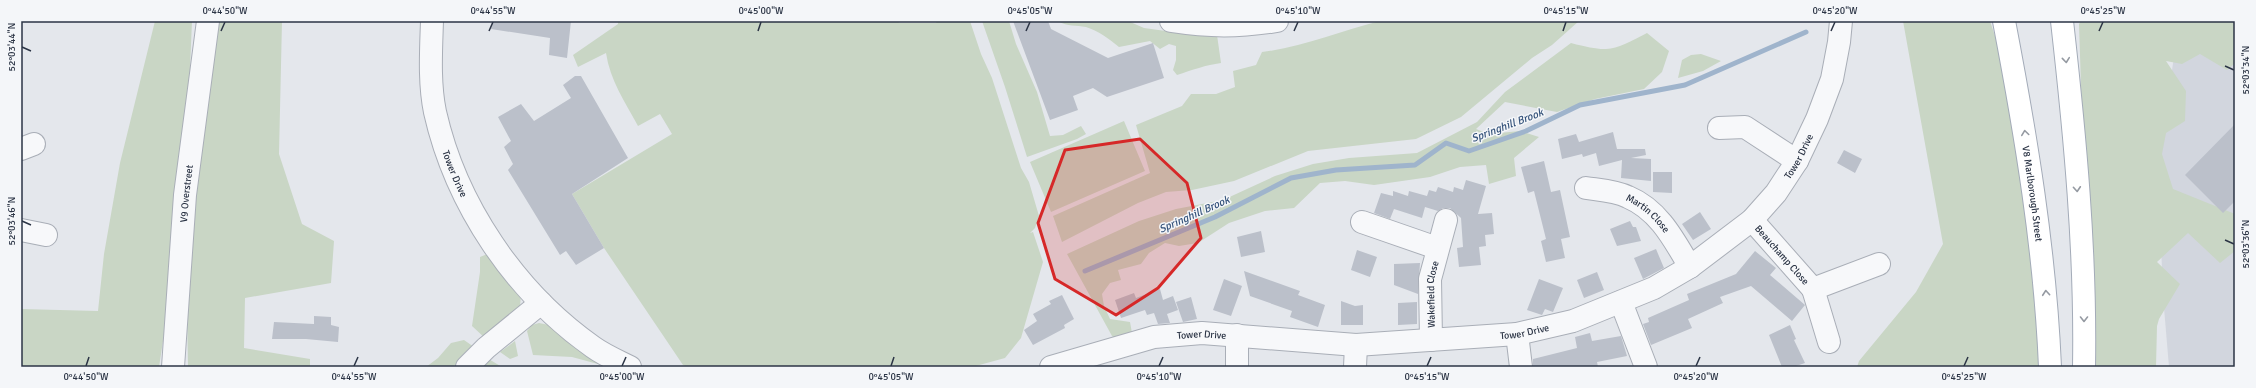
<svg xmlns="http://www.w3.org/2000/svg" width="2256" height="388" viewBox="0 0 2256 388" font-family="Signika,sans-serif">
<style>
.built{fill:#d2d6de}
.green{fill:#c9d6c5}
.lines{fill:none;stroke-linecap:round;stroke-linejoin:round}
.stream{stroke:#9fb4cc;stroke-width:5}
.building{fill:#bbc0ca}
.minor-casing{stroke:#a9aeb7;stroke-width:24}
.major-casing{stroke:#a3abb8;stroke-width:24}
.minor{stroke:#f7f8fa;stroke-width:22}
.major{stroke:#fff;stroke-width:22}
.oneway{stroke:#959aa2}
.marked{fill:#d62828;fill-opacity:0.2;stroke:#d62828;stroke-width:3;stroke-linejoin:round}
.ticks{fill:none;stroke:#2b3445;stroke-width:1.5}
.labels{text-anchor:middle;stroke-width:3;stroke-linejoin:round;paint-order:stroke}
.street-label{font-size:10px;fill:#2b3445;stroke:#f4f6f9}
.water-label{font-size:11px;font-style:italic;fill:#34527a;stroke:#f4f6f9}
.neatline{fill:none;stroke:#2b3445;stroke-width:1.5}
.ticks-label{font-size:10px;text-anchor:middle;fill:#2b3445}
</style>
<rect width="100%" height="100%" fill="#e4e7ec"/>
<!-- built -->
<path class="built" d="M2235,24V367H2169L2163,296L2158,166L2176,43Z"/>
<!-- green -->
<path class="green" d="M155,21H192L185,189L208,21H282L279,154L302,224L334,241L331,283L245,298L244,348L310,359V367H188L185,199L159,367H21V309L98,311L104,254L120,163Z
M618,21H896L900,23H936L937,21H970L981,54L992,78L1021,168L1029,182L1039,216L1035,228L1030,233L1033,232L1043,262L1021,338L1005,358L972,367H688L683,365L604,248L572,194L672,134L660,114L638,126C625,102 610,80 606,53L578,67L573,55L618,24Z
M982,21H1009L1016,44L1037,92L1050,136L1063,135L1081,126L1086,134L1077,139L1027,157L1005,87Z
M1058,21H1128L1144,28L1180,33L1191,32L1217,35L1221,63C1206,65 1192,70 1177,75L1173,70L1176,60V46L1169,44L1160,49L1150,41L1119,47C1109,39 1099,31 1086,27C1076,25 1068,27 1058,21Z
M1380,21H1579L1552,45L1532,58L1461,117L1416,139L1308,151L1234,181L1192,190L1166,192L1138,203L1062,242L1053,216L1150,173L1136,125L1182,106L1191,94H1216L1235,87L1233,71L1256,65L1262,52C1303,47 1340,31 1380,21Z
M1903,21H1990L2023,120L2050,367H1857L1859,361L1916,292L1943,244Z
M2081,21H2235V63L2227,70L2200,54L2182,64L2166,61L2186,91L2185,121L2166,133L2162,154L2173,189L2235,214V251L2220,263L2188,233L2157,262L2180,284L2159,319L2157,326L2156,367H2090L2079,24Z
M1647,33L1669,51L1662,72L1644,89L1595,99L1557,112L1505,102L1476,129L1489,134L1520,131L1539,137L1514,158L1516,176L1489,184L1486,165L1460,167L1430,177L1374,185L1345,181L1320,183L1294,208L1265,211L1229,223L1198,243L1179,246L1165,243L1149,253L1141,264L1118,270L1121,280L1110,283L1102,294L1104,306L1110,319L1130,322L1132,333L1119,342L1112,336L1067,254L1139,221L1176,209L1223,200L1275,176L1313,164L1349,158L1417,153L1477,122L1505,92L1571,43C1609,53 1613,51 1647,33Z
M1701,54L1721,61L1703,71L1678,78L1682,60L1691,55Z
M1124,121L1145,171L1051,212L1030,162Z
M490,253L521,293L520,308L486,339L472,326L480,272V257Z
M539,323L549,325L609,367L572,357L533,355L527,331L532,325Z
M464,340L474,347L453,367H426L438,358L451,343Z
M515,341L518,356L510,359L500,352Z
M487,358L502,367H479Z"/>
<g class="lines">
<!-- stream -->
<path class="stream" d="M1085,271L1215,217L1291,178L1336,170L1415,165L1446,143L1469,151L1526,131L1580,105L1685,85L1806,32"/>
</g>
<!-- building -->
<path class="building" d="M492,21H571L567,58L549,55L550,38L491,29Z
M1013,21H1048L1051,29L1108,58L1153,43L1164,78L1107,97L1093,88L1073,96L1078,110L1050,120Z
M575,76H581L628,158L572,194L604,248L576,265L566,251L560,255L508,170L513,164L504,147L511,141L498,117L521,104L534,121L571,98L563,85Z
M2235,124V201L2223,213L2185,175Z
M1613,132L1617,149H1645L1646,155L1631,158L1651,159V181L1621,178L1622,160L1599,166L1596,153L1583,157L1582,154L1562,159L1558,139L1576,134L1579,142Z
M1844,150L1862,159L1855,173L1837,163Z
M1544,161L1551,192L1560,190L1570,237L1561,239L1565,258L1546,262L1541,241L1546,239L1534,191L1528,193L1521,167Z
M1653,172H1672V193L1653,192Z
M1466,180L1486,186L1478,214L1492,213L1494,234L1485,235L1486,246L1479,247L1481,265L1459,267L1457,248L1463,247L1461,218L1450,208H1443L1438,211L1425,207L1422,218L1394,209L1390,219L1374,213L1381,193L1393,196V191L1408,196L1409,191L1427,196L1429,190L1436,192L1438,187L1453,192L1454,187L1463,190Z
M1700,212L1711,229L1693,240L1682,224Z
M1630,221L1633,227H1636L1641,241L1617,246L1610,229Z
M1261,231L1265,252L1241,257L1237,237Z
M1656,249L1664,268L1643,279L1634,258Z
M1357,250L1377,257L1370,277L1351,270Z
M1755,251L1776,268L1770,275L1805,305L1792,321L1751,286L1720,297L1723,303L1688,319L1692,328L1651,345L1643,324L1649,322L1648,318L1689,300L1687,294L1736,274Z
M1420,263L1418,294L1394,285V264Z
M1244,271L1300,291L1298,295L1325,305L1318,327L1290,317L1292,311L1250,296Z
M1597,272L1604,290L1584,298L1577,280Z
M1224,279L1242,286L1231,316L1213,310Z
M1539,279L1563,288L1553,312L1545,309L1542,315L1527,310Z
M1160,289L1163,300L1173,296L1178,310L1167,314L1170,323L1158,324L1154,313L1147,315L1145,310L1121,318L1115,300L1134,293L1136,298Z
M1062,295L1074,319L1064,325L1065,328L1033,345L1024,330L1037,321L1033,314L1051,304L1049,301Z
M1191,297L1197,319L1183,322L1176,302Z
M1341,301L1355,306L1363,305V325H1341Z
M1417,302V324L1398,325V303Z
M314,316L331,317V325L339,327L338,342L306,339H272L274,322L314,324Z
M1790,325L1796,339L1794,340L1805,363L1793,367H1782L1769,335Z
M1590,333L1592,341L1621,336L1627,356L1597,362L1598,367H1533V359L1577,348L1575,337Z"/>
<g class="lines">
<!-- minor casing -->
<g class="minor-casing">
<g id="minor">
<path id="s1" d="M432,21C431,51 429,83 435,112C456,205 515,292 593,347C604,355 618,361 630,367"/>
<path d="M1171,21C1210,27 1238,27 1277,21"/>
<path d="M1719,128L1745,127L1797,161"/>
<path d="M21,149L34,144"/>
<path id="s2" d="M1586,188C1599,190 1616,191 1628,197C1659,210 1674,240 1690,267"/>
<path id="s3" d="M1752,220L1813,289L1879,264"/>
<path d="M1362,222L1437,248"/>
<path d="M21,230L46,235"/>
<path d="M1813,289L1829,342"/>
<path d="M1621,302L1646,367"/>
<path d="M1517,334L1521,367"/>
<path id="s4" d="M1431,340L1430,279L1446,220"/>
<path id="s5" d="M173,367L185,195L208,21"/>
<path d="M467,367L486,348L541,303"/>
<path id="s6" d="M1051,367L1154,337L1202,333L1356,345L1517,334L1573,321L1654,288L1690,267L1752,220L1776,193L1797,161L1817,119L1832,79L1839,42L1841,21"/>
<path d="M1237,367V335"/>
<path d="M1355,367L1356,345"/>
</g>
</g>
<!-- major casing -->
<g class="major-casing">
<g id="major">
<path id="s7" d="M2004,21C2026,136 2045,250 2050,367"/>
<path d="M2062,21C2075,136 2086,252 2084,367"/>
</g>
</g>
<!-- minor -->
<use href="#minor" class="minor"/>
<!-- major -->
<use href="#major" class="major"/>
</g>
<!-- one-way arrows -->
<defs><path id="oneway-chevron" d="M-2-3.5L2.5 0L-2 3.5" fill="none" stroke-width="1.6" stroke-linecap="round" stroke-linejoin="round"/></defs>
<g class="oneway">
<use href="#oneway-chevron" transform="translate(2066 60) rotate(84)"/>
<use href="#oneway-chevron" transform="translate(2025 133) rotate(-98)"/>
<use href="#oneway-chevron" transform="translate(2077 189) rotate(86)"/>
<use href="#oneway-chevron" transform="translate(2046 293) rotate(-95)"/>
<use href="#oneway-chevron" transform="translate(2084 319) rotate(90)"/>
</g>
<!-- marked area -->
<path class="marked" d="M1140,139L1187,183L1201,238L1158,288L1116,315L1055,279L1038,223L1065,150Z"/>
<!-- ticks -->
<path class="ticks" d="M221,31L225,22M489,31L493,22M758,31L761,22M1026,31L1030,22M1294,31L1298,22M1563,31L1566,22M1831,31L1835,22M2099,31L2103,22M22,47L31,51M2225,66L2234,70M22,221L31,225M2225,240L2234,244M86,366L89,357M354,366L358,357M622,366L626,357M891,366L894,357M1159,366L1163,357M1427,366L1431,357M1696,366L1700,357M1964,366L1968,357"/>
<g class="labels">
<!-- street labels -->
<g class="street-label">
<text dy="4" stroke="none"><textPath href="#s6" startOffset="815">Tower Drive</textPath></text>
<text dy="4" stroke="none"><textPath href="#s1" startOffset="156">Tower Drive</textPath></text>
<text dy="4" stroke="none"><textPath href="#s7" startOffset="175">V8 Marlborough Street</textPath></text>
<text dy="4" stroke="none"><textPath href="#s5" startOffset="174">V9 Overstreet</textPath></text>
<text dy="4" stroke="none"><textPath href="#s2" startOffset="69">Martin Close</textPath></text>
<text dy="4" stroke="none"><textPath href="#s3" startOffset="46">Beauchamp Close</textPath></text>
<text dy="4" stroke="none"><textPath href="#s4" startOffset="46">Wakefield Close</textPath></text>
<text dy="4" stroke="none"><textPath href="#s6" startOffset="479">Tower Drive</textPath></text>
<text dy="4" stroke="none"><textPath href="#s6" startOffset="155">Tower Drive</textPath></text>
</g>
<!-- water labels -->
<g class="water-label">
<text transform="translate(1507 125) rotate(-21)" y="4">Springhill Brook</text>
<text transform="translate(1194 214) rotate(-24)" y="4">Springhill Brook</text>
</g>
</g>
<!-- border -->
<rect width="2256" height="388" fill="none" stroke="#f4f6f9" stroke-width="44"/>
<rect x="22" y="22" width="2212" height="344" class="neatline"/>
<g class="ticks-label">
<text x="225" y="14">0°44'50"W</text>
<text x="493" y="14">0°44'55"W</text>
<text x="761" y="14">0°45'00"W</text>
<text x="1030" y="14">0°45'05"W</text>
<text x="1298" y="14">0°45'10"W</text>
<text x="1566" y="14">0°45'15"W</text>
<text x="1835" y="14">0°45'20"W</text>
<text x="2103" y="14">0°45'25"W</text>
<text transform="translate(11 47) rotate(-90)" y="4">52°03'44"N</text>
<text transform="translate(2245 70) rotate(-90)" y="4">52°03'34"N</text>
<text transform="translate(11 221) rotate(-90)" y="4">52°03'46"N</text>
<text transform="translate(2245 244) rotate(-90)" y="4">52°03'36"N</text>
<text x="86" y="380">0°44'50"W</text>
<text x="354" y="380">0°44'55"W</text>
<text x="622" y="380">0°45'00"W</text>
<text x="891" y="380">0°45'05"W</text>
<text x="1159" y="380">0°45'10"W</text>
<text x="1427" y="380">0°45'15"W</text>
<text x="1696" y="380">0°45'20"W</text>
<text x="1964" y="380">0°45'25"W</text>
</g>
</svg>
